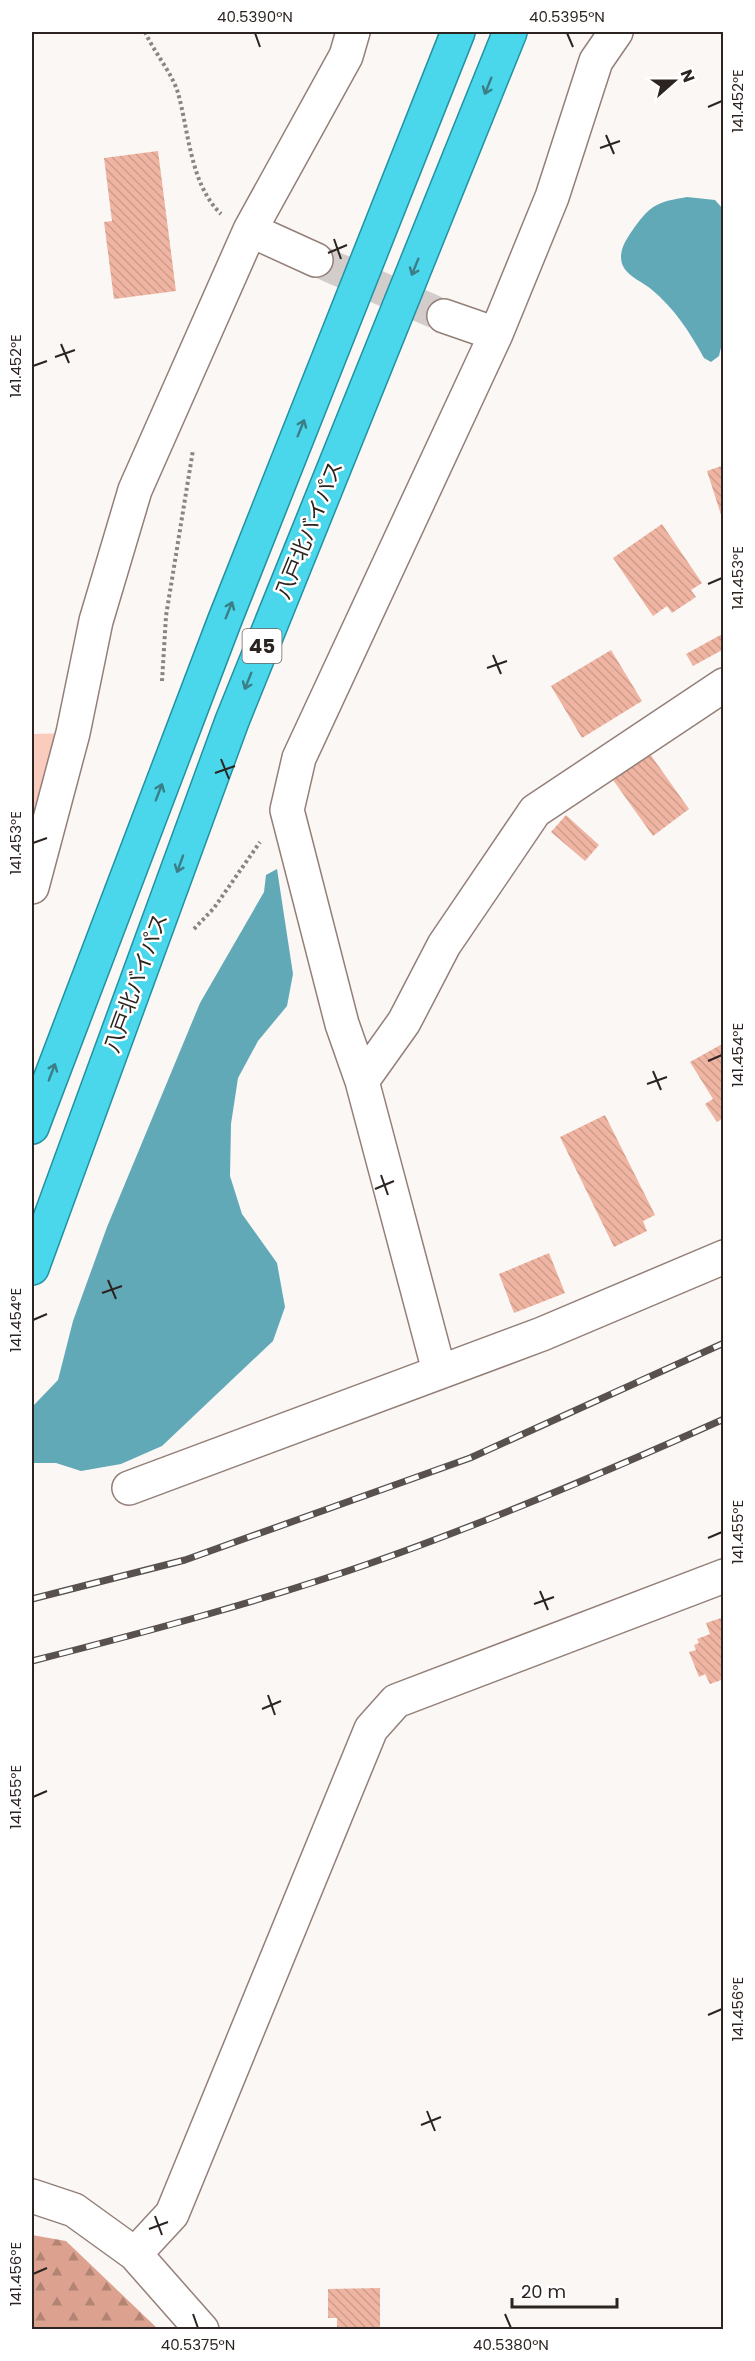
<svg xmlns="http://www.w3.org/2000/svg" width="755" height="2361" viewBox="0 0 755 2361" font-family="Poppins,'Noto Sans JP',sans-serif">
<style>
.forest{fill:url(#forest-firs)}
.green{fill:#f9ccbe}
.water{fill:#62a9b8}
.building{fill:url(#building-back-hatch)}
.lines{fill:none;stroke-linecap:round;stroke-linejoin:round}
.minor-tunnel{stroke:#d2cdcb;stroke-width:33;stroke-dasharray:33 16;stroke-linecap:butt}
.minor-casing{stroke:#937f78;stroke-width:36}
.trunk-casing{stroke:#2292a2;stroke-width:36}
.path{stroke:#8b8582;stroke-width:4;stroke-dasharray:3 3;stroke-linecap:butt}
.minor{stroke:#fff;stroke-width:33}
.trunk{stroke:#4ad7ec;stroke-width:33}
.rail-casing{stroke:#58514e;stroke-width:7}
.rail{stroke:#fff;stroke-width:4.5;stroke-dasharray:14;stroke-linecap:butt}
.oneway{stroke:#3b7e86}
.ticks{fill:none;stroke:#2c2421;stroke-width:2}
.labels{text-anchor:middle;stroke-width:5;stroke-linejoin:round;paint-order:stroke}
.shield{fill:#fff;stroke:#6b6664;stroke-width:1.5}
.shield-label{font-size:20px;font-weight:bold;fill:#2c2421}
.street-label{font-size:21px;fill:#2c2421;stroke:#fff}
.neatline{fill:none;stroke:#2c2421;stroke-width:2}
.ticks-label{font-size:15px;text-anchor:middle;fill:#2c2421}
</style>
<defs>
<pattern id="forest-firs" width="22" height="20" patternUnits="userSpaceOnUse" patternTransform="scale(1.5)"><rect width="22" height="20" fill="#dca28f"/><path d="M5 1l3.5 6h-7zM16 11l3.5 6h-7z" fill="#b38474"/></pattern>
<pattern id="building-back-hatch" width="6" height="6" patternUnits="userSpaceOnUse" patternTransform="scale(1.5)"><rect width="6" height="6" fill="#f0b5a2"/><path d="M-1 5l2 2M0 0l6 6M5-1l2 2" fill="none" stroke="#ce9c8b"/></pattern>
</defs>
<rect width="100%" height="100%" fill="#fbf7f5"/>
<!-- forest -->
<path class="forest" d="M32,2235L66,2241L158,2329H32Z"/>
<!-- green -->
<path class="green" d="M73,733L32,887V734Z"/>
<!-- water -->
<path class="water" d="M687,197L715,200L723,209L724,335L719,356L711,362L704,358C689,331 675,309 651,289C640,280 621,274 621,257C621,246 628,237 634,228C651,204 658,202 687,197Z
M277,869L293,974L287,1006L258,1041L238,1078L231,1124L230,1176L242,1214L277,1263L285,1307L273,1341L162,1446L121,1464L81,1471L56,1463H34L32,1457V1407L58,1380L73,1321L107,1227L200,1003L264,892L266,875Z"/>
<!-- building -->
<path class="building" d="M158,151L176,291L114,299L104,222L112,221L104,158Z
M724,465V521H723L707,471Z
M662,524L702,583L691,590L696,597L672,613L667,606L653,616L613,558Z
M724,633V649L693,666L686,654Z
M611,650L642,701L582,738L551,686Z
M650,754L689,809L653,836L613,780Z
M566,815L599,845L585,861L551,832Z
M724,1043V1118L717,1122L705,1104L713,1099L690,1062Z
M605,1115L655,1215L643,1221L647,1231L614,1247L560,1137Z
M549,1253L565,1293L514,1313L499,1274Z
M724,1617V1679L710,1684L705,1674L699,1677L689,1652L696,1650L694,1645L699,1643L697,1639L710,1634L706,1623Z
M380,2288V2330H337V2318H328V2289Z"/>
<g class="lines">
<!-- minor-tunnel -->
<path class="minor-tunnel" d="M316,260L444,316"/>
<!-- minor casing -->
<g class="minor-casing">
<path id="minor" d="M250,230L316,260
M444,316L496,334
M32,887L73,733L96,621L135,490L250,230L346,56L353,32
M362,1081L404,1022L444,945L535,811L724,685
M439,1371L362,1081L342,1024L287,810L299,758L496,334L552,197L596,61L616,32
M129,1488L542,1334L724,1257
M32,2196L74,2210L135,2254L202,2330
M135,2254L172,2214L371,1729L396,1701L724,1576"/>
</g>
<!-- trunk casing -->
<g class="trunk-casing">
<path id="trunk" d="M32,1127L224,622L458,32
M32,1268L232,721L510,32"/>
</g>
<!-- path -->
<path class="path" d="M145,32C154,52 172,73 178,93C189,132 190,184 221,214
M162,681L166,616L193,450
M194,929L214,908L260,842"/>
<!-- minor -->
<use href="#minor" class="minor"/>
<!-- trunk -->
<use href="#trunk" class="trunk"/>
<!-- rail casing -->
<g class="rail-casing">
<path id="rail" d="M32,1599L185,1560L470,1458L724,1343
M32,1661C146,1632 259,1602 371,1563C491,1521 608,1471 724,1419"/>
</g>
<!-- rail -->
<use href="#rail" class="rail"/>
</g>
<!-- one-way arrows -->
<defs><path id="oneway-shaft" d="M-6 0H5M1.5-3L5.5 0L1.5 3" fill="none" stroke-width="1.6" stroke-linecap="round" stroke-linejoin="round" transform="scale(1.5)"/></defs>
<g class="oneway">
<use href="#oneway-shaft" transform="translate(488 86) rotate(112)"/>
<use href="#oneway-shaft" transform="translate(415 267) rotate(112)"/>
<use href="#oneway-shaft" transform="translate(301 428) rotate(-68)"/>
<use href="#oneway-shaft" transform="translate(229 610) rotate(-68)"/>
<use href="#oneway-shaft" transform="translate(248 681) rotate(112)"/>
<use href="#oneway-shaft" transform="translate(159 792) rotate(-69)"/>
<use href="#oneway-shaft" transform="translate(180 864) rotate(110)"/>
<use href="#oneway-shaft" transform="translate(52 1072) rotate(-69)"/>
</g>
<!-- ticks -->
<path class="ticks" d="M255,33L260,47M567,33L573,47M708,107L722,101M606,135L614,154M600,148L620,141M334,239L341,259M328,253L347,245M61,344L69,363M55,357L75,350M33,366L47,361M708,584L722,578M493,655L501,674M487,668L507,661M221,759L229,779M215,773L235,766M33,843L47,838M708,1061L722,1055M653,1071L661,1090M647,1084L667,1077M381,1175L388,1195M375,1189L394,1181M108,1280L116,1299M102,1293L122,1286M33,1320L47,1314M708,1538L722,1532M540,1591L548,1610M534,1604L554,1597M268,1695L275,1715M262,1709L281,1701M33,1797L47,1791M708,2015L722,2009M427,2111L435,2131M421,2125L441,2117M155,2216L162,2235M149,2229L168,2222M33,2274L47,2268M193,2314L198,2328M505,2314L511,2328"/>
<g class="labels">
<!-- shield labels -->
<rect class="shield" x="242.5" y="629" width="39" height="34" rx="4.5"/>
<g class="shield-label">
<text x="262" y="653">45</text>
</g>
<!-- street labels -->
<g class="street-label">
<text transform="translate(309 530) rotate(-68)" y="7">八戸北バイパス</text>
<text transform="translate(136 983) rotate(-70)" y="7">八戸北バイパス</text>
</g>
</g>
<!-- border -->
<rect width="755" height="2361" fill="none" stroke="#ffffff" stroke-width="66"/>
<!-- north arrow -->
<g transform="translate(674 81) rotate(69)" stroke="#ffffff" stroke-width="4.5" paint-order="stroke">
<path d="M0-4.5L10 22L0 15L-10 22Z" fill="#2c2421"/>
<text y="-9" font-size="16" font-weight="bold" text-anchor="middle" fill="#2c2421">N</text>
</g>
<!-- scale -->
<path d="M512 2298v9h105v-9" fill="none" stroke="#2c2421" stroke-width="3"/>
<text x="521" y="2298" font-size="18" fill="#2c2421" stroke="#ffffff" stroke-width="4.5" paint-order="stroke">20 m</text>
<rect x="33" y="33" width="689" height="2295" class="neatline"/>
<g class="ticks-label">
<text x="255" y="22">40.5390°N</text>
<text x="567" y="22">40.5395°N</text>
<text transform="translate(738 101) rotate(-90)" y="5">141.452°E</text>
<text transform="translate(16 366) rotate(-90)" y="5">141.452°E</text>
<text transform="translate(738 578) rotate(-90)" y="5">141.453°E</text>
<text transform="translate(16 843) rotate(-90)" y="5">141.453°E</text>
<text transform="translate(738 1055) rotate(-90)" y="5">141.454°E</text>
<text transform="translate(16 1320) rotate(-90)" y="5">141.454°E</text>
<text transform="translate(738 1532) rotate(-90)" y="5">141.455°E</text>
<text transform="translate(16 1797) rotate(-90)" y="5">141.455°E</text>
<text transform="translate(738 2009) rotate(-90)" y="5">141.456°E</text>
<text transform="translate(16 2274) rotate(-90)" y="5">141.456°E</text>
<text x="198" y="2350">40.5375°N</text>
<text x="511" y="2350">40.5380°N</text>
</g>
</svg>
